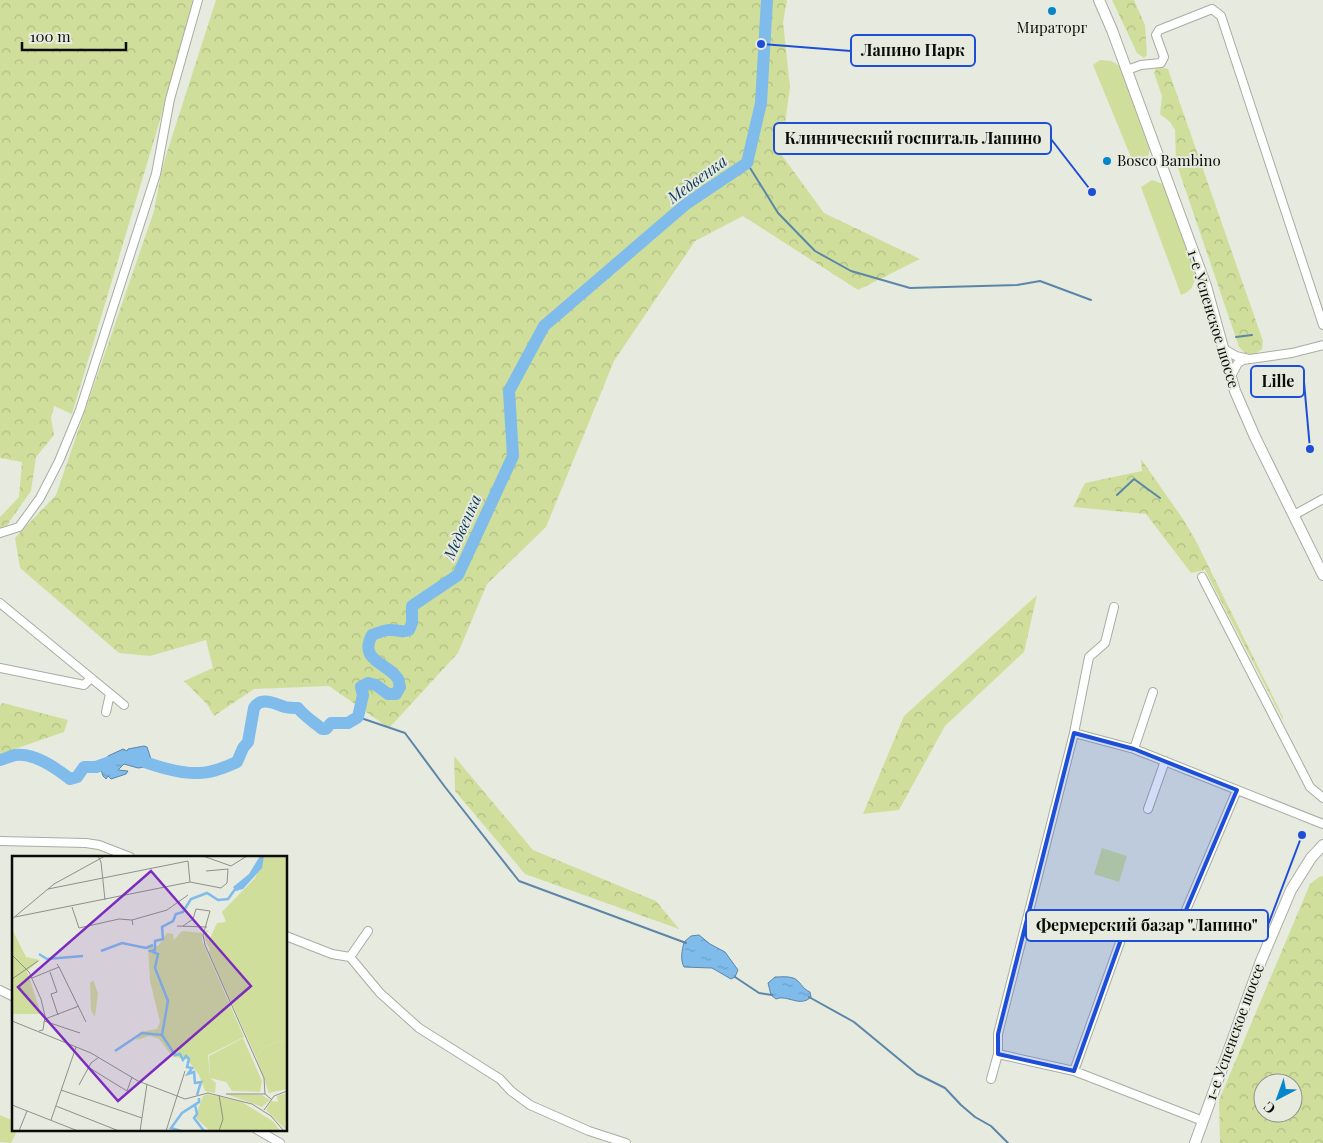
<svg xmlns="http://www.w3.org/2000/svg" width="1323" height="1143" viewBox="0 0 1323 1143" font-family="'Playfair Display',serif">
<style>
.green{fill:#cfdf9b}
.forest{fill:url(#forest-crowns);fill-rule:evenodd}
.water{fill:url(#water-ripples);stroke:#5c86a7}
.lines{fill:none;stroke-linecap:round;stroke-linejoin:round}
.stream{stroke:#5c86a7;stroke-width:2}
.river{stroke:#7fbbeb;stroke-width:12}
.minor-casing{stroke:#a9aca2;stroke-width:10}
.major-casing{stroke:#a9aca2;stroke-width:12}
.minor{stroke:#fff;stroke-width:8}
.major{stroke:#fff;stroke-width:10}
.marked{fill:#1d4ed8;fill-opacity:0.2;stroke:#1d4ed8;stroke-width:4;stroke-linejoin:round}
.poi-dot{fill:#0585cc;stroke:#e7eadf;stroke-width:2}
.labels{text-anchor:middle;stroke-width:4;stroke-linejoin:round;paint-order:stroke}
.poi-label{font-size:15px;fill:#0b0c08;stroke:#e7eadf}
.street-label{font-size:15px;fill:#0b0c08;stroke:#e7eadf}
.water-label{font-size:16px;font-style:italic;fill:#093958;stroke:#e7eadf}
.inset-river{fill:none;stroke:#7fbbeb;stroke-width:2.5}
.inset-road{fill:none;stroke:#8f9189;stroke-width:1}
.view{fill:#7b2cbf;fill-opacity:0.15;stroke:#7b2cbf;stroke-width:2.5}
.inset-edge{fill:none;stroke:#0b0c08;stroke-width:2.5}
.leader{fill:none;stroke:#1d4ed8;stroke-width:2}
.callout-dot{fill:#1d4ed8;stroke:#e7eadf;stroke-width:2}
.callout{fill:#e7eadf;stroke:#1d4ed8;stroke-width:2}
.callout-label{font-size:16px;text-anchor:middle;font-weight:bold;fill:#0b0c08}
</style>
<defs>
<pattern id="forest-crowns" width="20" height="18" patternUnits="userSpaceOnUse" patternTransform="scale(1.25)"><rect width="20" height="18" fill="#cfdf9b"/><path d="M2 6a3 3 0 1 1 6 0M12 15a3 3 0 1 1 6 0" fill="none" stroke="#b0be84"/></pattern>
<pattern id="water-ripples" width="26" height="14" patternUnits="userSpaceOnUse" patternTransform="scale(1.25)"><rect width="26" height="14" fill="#7fbbeb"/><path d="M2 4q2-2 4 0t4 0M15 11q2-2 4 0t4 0" fill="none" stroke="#6ca0c8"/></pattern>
</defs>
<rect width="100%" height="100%" fill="#e7eadf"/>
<!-- green -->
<path class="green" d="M1100,60L1111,61L1120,66L1150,148C1148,160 1146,164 1135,167L1093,65Z
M1152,180L1163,184L1167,192L1196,276C1194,285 1191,292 1181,295L1141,187Z
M1102,848L1127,856L1119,882L1094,874Z
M0,1115L14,1121V1129H18L11,1143L0,1142Z"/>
<!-- forest -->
<path class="forest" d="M0,0H196L72,414L54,406L51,418L54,435L36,457L31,491L0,535V517L19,497L22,462L0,458Z
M216,0H787L783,22L790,87L781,154L824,213L920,259L858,290L743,216L695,241L614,361L546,527L487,584L458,653L389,728L329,686L254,689L214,716L207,704L184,681L213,668L206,640L150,656L119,653L20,568L15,538L56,495L154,211L162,168Z
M1112,0H1134L1145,25L1147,55L1144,58L1137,53Z
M1160,67L1168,69L1263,341L1262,349L1255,354H1246L1239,347L1176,162L1175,130L1170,122L1160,114L1162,96L1154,73L1156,69Z
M1141,459L1183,519L1196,541L1283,717V720L1205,570L1191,573L1146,514L1073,507L1085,483L1142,471Z
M1037,595L1024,652L945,726L899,810L863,814L904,716Z
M3,703L68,720L64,732L0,754V705Z
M454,756L533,850L656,901L679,929L525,874L455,791Z
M1323,876V1143H1220L1219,1100L1310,884L1319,877ZM1263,1083H1293V1113H1263Z"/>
<!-- water -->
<path class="water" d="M144,746L147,747L151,759L145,767L138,768L124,764L118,770L128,771L126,774L111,779L108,776L106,779L103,776L101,770L96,767L104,764L108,756L123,749L127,751L128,749Z
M699,935L710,944L725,952L738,970L735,977L731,979L712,968L684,967C680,959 682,951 684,942L691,936Z
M775,977C780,977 788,976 793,978C800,980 802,989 810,992L811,997C800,1008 787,994 776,999L771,995L768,983Z"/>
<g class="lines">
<!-- stream -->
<path class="stream" d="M747,163L778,213L815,251L851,271L910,288L1017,285L1040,281L1091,300
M1236,337L1252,335
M1117,495L1134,479L1160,498
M358,717L405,733L445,787L519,881L686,943
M735,977L759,993L772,995
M809,997L854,1022L917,1074L945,1088L961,1105L975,1117L991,1126L1008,1143"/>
<!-- river -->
<path class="river" d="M133,758C153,765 178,774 199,773C211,773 226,767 237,762L243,748L248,742L254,708C261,696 275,704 285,707C289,708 293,708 298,708C304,716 314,722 322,729H326L331,723H348L358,717L363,695L361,687L368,683L376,685L388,694H396L400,687C399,684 399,681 398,679C388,663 358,661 372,635C378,633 385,629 392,630C399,630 401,633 409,630L412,623V606L458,575L513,456L509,391L544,326L686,204L747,163L761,103L767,0
M0,760C5,759 10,756 15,755C34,752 56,768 70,779L77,777L84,767H96L110,762"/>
<!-- minor casing -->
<g class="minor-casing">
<path id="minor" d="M1127,70L1141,65L1161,63L1164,57L1156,35L1159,30L1212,9L1221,16L1323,325
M1224,349L1236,356L1249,359
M1230,378L1238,363L1243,360L1292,353L1323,345
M1294,515L1323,499
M0,533L19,527L40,498L59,461L80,410L156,174L170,99L198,0
M1202,577L1310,787L1323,798
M0,603L124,705
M0,668L84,685L91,678
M106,712L110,694
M1074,733L1134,749L1323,824
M1134,749L1153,692
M1148,809L1165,761
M0,841L86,843L99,845L130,857
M368,931L350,957L380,993L419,1028L500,1079L511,1091L530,1105L589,1131L626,1143
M286,936L332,954L350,957
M0,990L14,997
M998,1054V1034L1074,733L1089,657L1105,643L1114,607
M1074,1071L1128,920L1175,936L1237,790
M991,1079L998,1054L1074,1071L1203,1121
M256,1129L280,1143"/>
</g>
<!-- major casing -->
<g class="major-casing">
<path id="major" d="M1099,0L1112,30L1206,286L1235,391L1255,437L1323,575
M1195,1143L1261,961L1291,890L1311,858L1323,845"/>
</g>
<!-- minor -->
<use href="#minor" class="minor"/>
<!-- major -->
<use href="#major" class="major"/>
</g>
<!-- marked area -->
<path class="marked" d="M1074,733L1134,749L1237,790L1175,936L1128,920L1074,1071L998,1054V1034Z"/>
<!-- markers -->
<g class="poi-dot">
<circle cx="1052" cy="11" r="5"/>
<circle cx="1107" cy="161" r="5"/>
</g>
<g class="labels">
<!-- poi labels -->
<g class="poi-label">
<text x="1052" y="33">Мираторг</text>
<text x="1117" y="166" text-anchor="start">Bosco Bambino</text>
</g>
<!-- street labels -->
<g class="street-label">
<text transform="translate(1213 319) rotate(73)" y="5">1-е Успенское шоссе</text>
<text transform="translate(1235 1032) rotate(-70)" y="5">1-е Успенское шоссе</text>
</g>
<!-- water labels -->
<g class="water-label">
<text transform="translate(697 179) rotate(-36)" y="6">Медвенка</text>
<text transform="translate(462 527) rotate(-66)" y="6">Медвенка</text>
</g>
</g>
<!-- overview -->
<g transform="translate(12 856)">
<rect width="275" height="275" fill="#e7eadf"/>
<path d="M231,182L250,225L248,236L220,235L214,226L198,222L197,200ZM275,183V233L257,237L244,201L251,191ZM274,237L273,267L275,275L254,254L259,245L266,246L265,240ZM214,238L250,239L258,244L250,251Z" fill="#cfdf9b"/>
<path d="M251,0H275V183L251,191L244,201L196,95L198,94L193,83L192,75L197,74L194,78L197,85L205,67L214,66L210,56L243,22ZM0,73L14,101L28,104L15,115L29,158H0ZM170,75L190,77V85L232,181L196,199L198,222L204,227L203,237L193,235L187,219L175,203L161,201L147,183L138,180L124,184L128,176L145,173L148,166L138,125L136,91L146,90L155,77L161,78L162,84ZM81,124L86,137L83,161L79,154L78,127ZM275,237V271L268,243ZM196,238L230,246L262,266L268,275H198L183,261L191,240Z" fill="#cfdf9b"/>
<path d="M248,0H252L250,12L231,33L224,35L221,31L237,18Z" fill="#7fbbeb"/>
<path class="inset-river" d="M89,95L110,87L134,92L141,89M27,98L35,103L71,100M103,195L130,177L150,179M185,239L189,226L183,227L182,216L176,218L180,212L175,211L177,203L174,200L171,204L168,198L163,199L150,179L156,145L143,112L146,98L139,95L143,94V85L151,83L150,71L161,65L164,58L171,56L179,43L195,37L206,44L216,43L224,32M183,249L185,258L182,262L192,275M169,275L159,272L170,257L187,246V242"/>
<path class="inset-road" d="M86,0L89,6L93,44M191,0L219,10L235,0M36,33L176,5L178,26M60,51L67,72L107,63L120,64L121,69M3,61L178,26L209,32L215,27L216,13L194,15M0,63L42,28L93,0M120,64L155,54L176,39M165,70L195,71M171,70L181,63L184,53L198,55L191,79L193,89L252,222L253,238L259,243M0,99L17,116L29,143L33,160L31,174L27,175M47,111L74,166M38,116L45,136L39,138L46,159M20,122L47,111L45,108M0,123L26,105M33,163L67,150M0,165L79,197L126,225L173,243L196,237L240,248L259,260L272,275M32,165L68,177M76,211L115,235L120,221M67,229L79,207L86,202M49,234L130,262M214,238H253M0,249L66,275M44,250L107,275M252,254L262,240L275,235M39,264L64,191M7,275L15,255M128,275L135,228M154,275L173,215M207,275L211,263L207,239"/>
<path class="view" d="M139,15L239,130L106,245L6,131Z"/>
<rect width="275" height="275" class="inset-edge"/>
</g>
<!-- callouts -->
<path class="leader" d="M761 44L851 51M1092 192L1051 139M1310 449L1304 382M1302 835L1268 925"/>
<g class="callout-dot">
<circle cx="761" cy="44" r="5"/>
<circle cx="1092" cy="192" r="5"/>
<circle cx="1310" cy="449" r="5"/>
<circle cx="1302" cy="835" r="5"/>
</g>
<g class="callout">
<rect x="851" y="35" width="124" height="31" rx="5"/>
<rect x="774" y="123" width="277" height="31" rx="5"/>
<rect x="1251" y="366" width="53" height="31" rx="5"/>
<rect x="1026" y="910" width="242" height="31" rx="5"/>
</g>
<g class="callout-label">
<text x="913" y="56">Лапино Парк</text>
<text x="913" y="144">Клинический госпиталь Лапино</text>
<text x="1278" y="387">Lille</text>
<text x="1147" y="931">Фермерский базар "Лапино"</text>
</g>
<!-- north arrow -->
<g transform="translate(1278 1098) rotate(221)"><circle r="24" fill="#e7eadf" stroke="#8f9189"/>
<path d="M0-4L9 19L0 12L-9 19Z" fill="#0585cc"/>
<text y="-8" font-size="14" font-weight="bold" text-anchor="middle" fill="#0b0c08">С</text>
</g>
<!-- scale -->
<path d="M22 42v8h104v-8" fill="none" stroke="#0b0c08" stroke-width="2.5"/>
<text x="30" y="42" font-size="15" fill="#0b0c08" stroke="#e7eadf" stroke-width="4" paint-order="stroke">100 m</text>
</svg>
